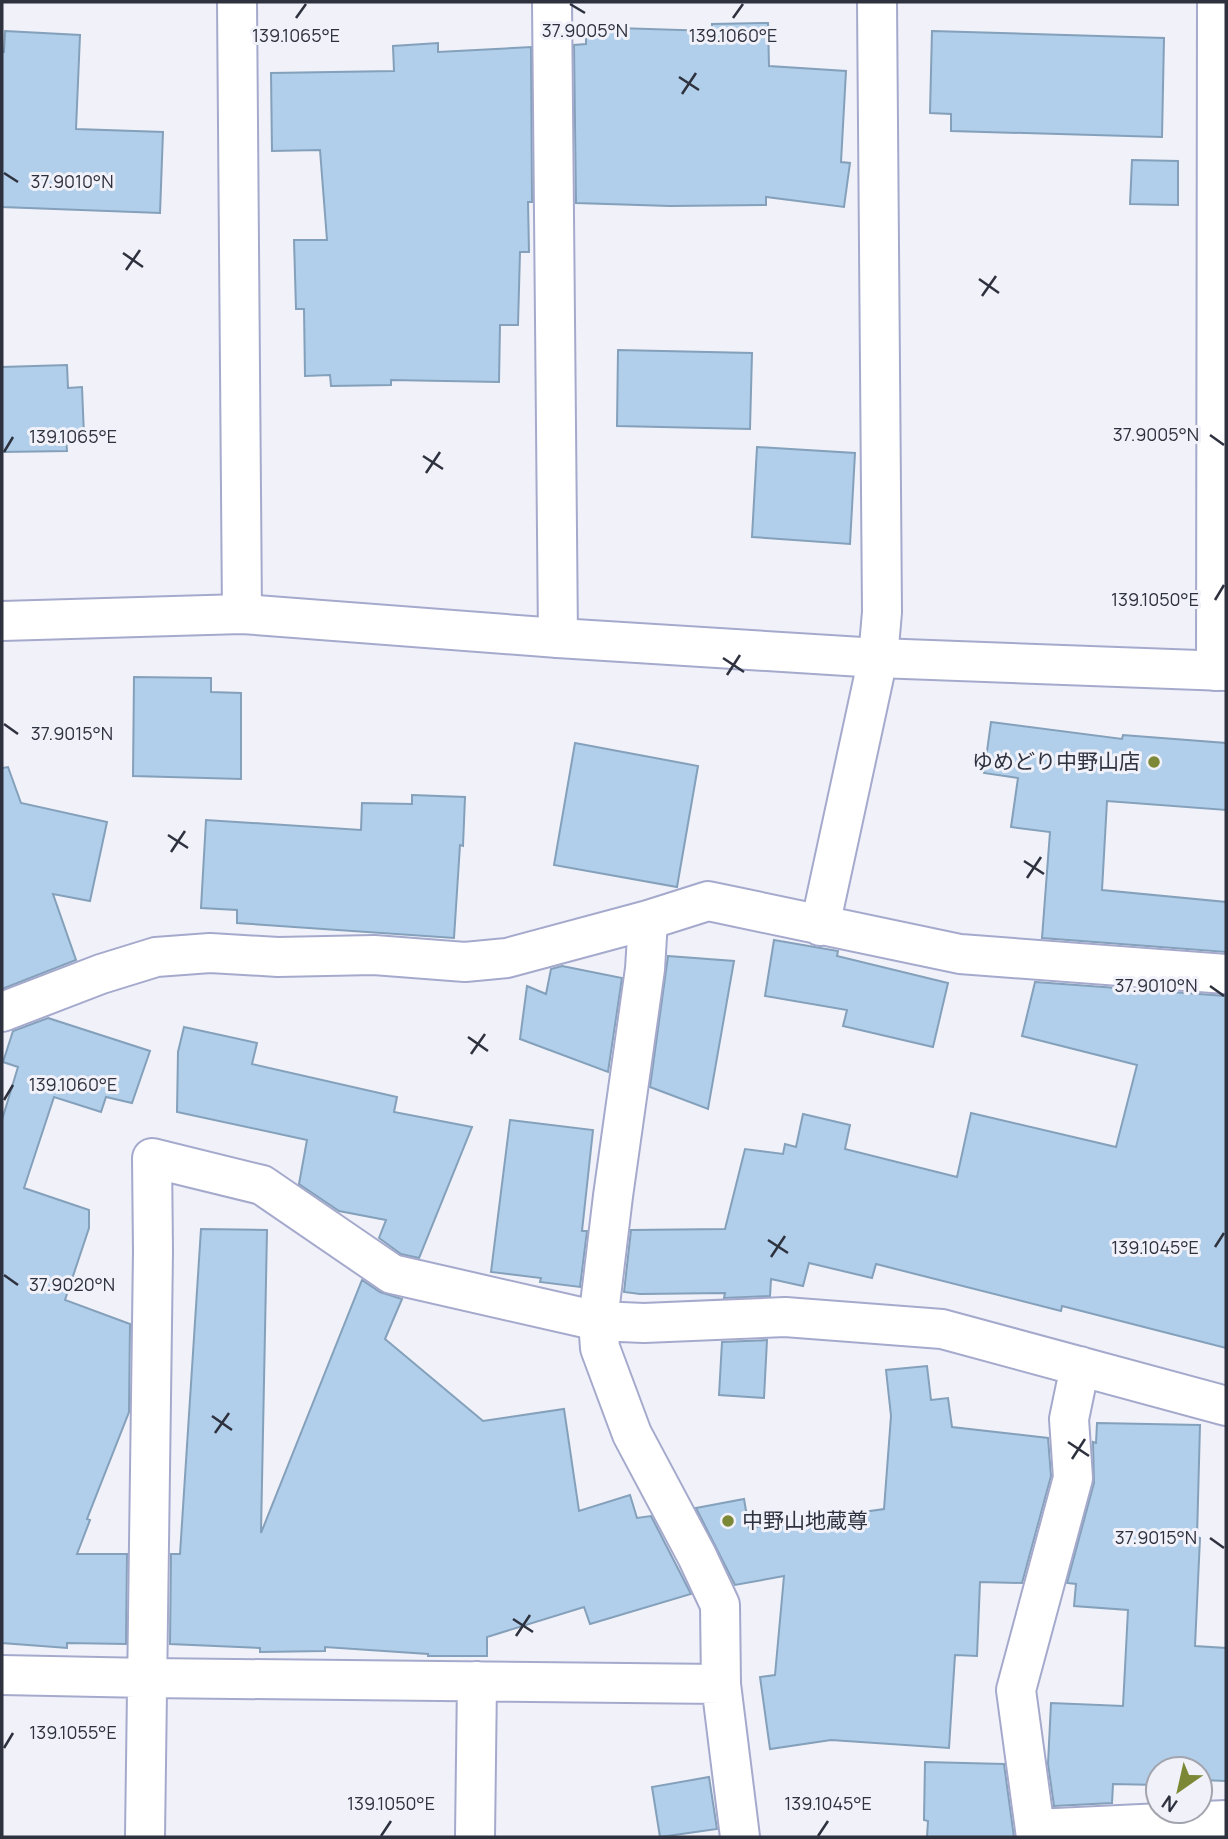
<svg xmlns="http://www.w3.org/2000/svg" width="1228" height="1839" viewBox="0 0 1228 1839" font-family="Manrope,'Noto Sans JP',sans-serif">
<style>
.building{fill:#b1cfea;stroke:#84a0ba;stroke-width:2}
.lines{fill:none;stroke-linecap:round;stroke-linejoin:round}
.minor-casing{stroke:#a5aacd;stroke-width:42}
.tertiary-casing{stroke:#a5aacd;stroke-width:42}
.minor{stroke:#fff;stroke-width:38}
.tertiary{stroke:#fff;stroke-width:38}
.ticks{fill:none;stroke:#2e313e;stroke-width:2.5}
.poi-dot{fill:#7c8835;stroke:#f0f1f9;stroke-width:2.5}
.labels{text-anchor:middle;stroke-width:6;stroke-linejoin:round;paint-order:stroke}
.poi-label{font-size:21px;fill:#2e313e;stroke:#f0f1f9;text-anchor:end}
.ticks-label{font-size:18px;text-anchor:middle;fill:#2e313e;stroke:#f0f1f9;stroke-width:6;stroke-linejoin:round;paint-order:stroke}
</style>
<rect width="100%" height="100%" fill="#f0f1f9"/>
<!-- building -->
<path class="building" d="M768,23L769,66L846,71L841,162L850,163L844,207L766,197V205L670,206L576,203L574,45L586,44V27L712,31V24Z
M5,31L80,35L76,129L163,132L160,213L2,207V52H4Z
M932,31L1164,38L1162,137L951,131V114L930,113Z
M438,43V52L531,47L532,202H528L529,252H520L518,325H500L499,382L391,380V385L331,386L330,375L305,376L304,309H296L294,240H327L320,150L272,151L271,73L394,71L393,46Z
M1132,160L1178,161V205L1130,204Z
M618,350L752,353L750,429L617,426Z
M67,365L68,388L82,387L84,436L66,437L67,451L2,452V367Z
M757,447L855,453L850,544L752,537Z
M134,677L211,678V692L241,693V779L133,776Z
M991,722L1122,739L1123,735L1226,743V810L1107,801L1102,890L1226,902V952L1042,938L1050,832L1011,827L1018,778L984,773Z
M575,743L698,766L677,887L554,865Z
M8,767L21,803L107,822L90,901L53,894L76,960L2,989V768Z
M412,795L465,797L463,846L460,845L454,938L237,923V910L201,908L206,820L361,830L362,803L412,804Z
M774,940L838,951L837,956L948,983L933,1047L843,1026L847,1010L765,996Z
M668,956L734,961L708,1109L650,1087Z
M562,966L622,978L608,1072L520,1039L527,986L546,994L551,969Z
M1035,982L1226,996V1348L1062,1306L1061,1311L876,1264L872,1278L809,1263L803,1286L771,1279L770,1296L724,1298L725,1293L640,1294L624,1292L631,1230L725,1229L745,1149L783,1154L785,1144L796,1147L803,1114L850,1125L845,1149L957,1177L971,1113L1116,1147L1137,1065L1022,1036Z
M48,1018L150,1051L132,1103L106,1097L101,1112L54,1097L24,1188L89,1210V1228L65,1300L130,1324L129,1412L87,1519L90,1520L77,1554H127L126,1644L67,1643V1648L2,1643V1120L18,1067L3,1062L13,1031Z
M184,1027L257,1043L252,1064L397,1097L394,1112L472,1127L419,1258L401,1254L379,1238L386,1220L339,1211L299,1184L307,1140L177,1112L178,1052Z
M510,1120L593,1130L582,1231H587L580,1287L540,1282L541,1278L491,1272Z
M201,1229L267,1230L261,1533L362,1280L380,1292L402,1299L385,1339L483,1421L564,1409L579,1511L630,1495L637,1518L651,1516L691,1594L590,1624L584,1607L487,1637V1656H428V1654L325,1647V1651L260,1652V1648L170,1644L171,1554H180Z
M767,1340L764,1398L719,1395L722,1342Z
M927,1366L931,1400L948,1398L952,1427L1048,1438L1051,1476L1022,1583L980,1582L977,1656L955,1655L949,1748L831,1740L770,1749L760,1677L775,1675L784,1576L735,1585L696,1508L744,1499L749,1528L884,1509L891,1416L886,1370Z
M1097,1423L1200,1425L1197,1537L1200,1538L1195,1646L1226,1648V1781L1200,1780V1769H1158V1785L1113,1784L1112,1803L1054,1806L1048,1764L1051,1703L1123,1706L1128,1610L1074,1606L1076,1584L1067,1583L1094,1483L1093,1442L1096,1443Z
M925,1762L1004,1764L1014,1837H927L928,1821L924,1820Z
M709,1777L717,1829L660,1837L652,1787Z"/>
<g class="lines">
<!-- minor casing -->
<g class="minor-casing">
<path id="minor" d="M237,2L242,614
M552,2L558,638
M1216,671L1217,2
M648,920L645,969L613,1196L598,1321L600,1348L632,1434L697,1556L720,1605L721,1684L740,1837
M820,926L878,658L882,612L877,2
M2,1012L101,974L156,957L210,953L278,957L374,955L465,962L507,958L648,920L708,901L960,954L1226,974
M2,1675L148,1678L721,1684
M1035,1829L1226,1820
M145,1837L153,1251L152,1158L262,1185L392,1274L598,1321L644,1323L785,1317L942,1329L1226,1406
M475,1837L477,1681
M1036,1837L1016,1690L1073,1478L1069,1419L1080,1366"/>
</g>
<!-- tertiary casing -->
<g class="tertiary-casing">
<path id="tertiary" d="M2,621L242,614L558,638L878,658L1226,671"/>
</g>
<!-- minor -->
<use href="#minor" class="minor"/>
<!-- tertiary -->
<use href="#tertiary" class="tertiary"/>
</g>
<!-- ticks -->
<path class="ticks" d="M570,4L585,13M296,18L306,4M733,18L743,4M679,77L699,90M682,94L696,73M4,173L18,182M123,253L143,267M126,270L140,250M979,279L999,293M982,296L996,276M1210,435L1224,445M4,452L13,437M423,456L443,469M426,473L440,452M1215,600L1224,585M723,658L744,672M727,675L740,655M4,724L18,734M168,835L188,848M171,852L185,831M1024,861L1044,874M1027,878L1041,857M1210,986L1224,996M468,1037L488,1051M471,1054L485,1034M4,1100L13,1085M768,1240L788,1253M1215,1247L1224,1233M771,1257L785,1236M4,1275L18,1285M212,1416L232,1430M215,1433L229,1413M1068,1442L1089,1456M1072,1459L1085,1439M1210,1538L1224,1548M513,1619L533,1632M516,1636L530,1615M4,1748L13,1733M381,1836L391,1821M818,1836L828,1821"/>
<!-- markers -->
<g class="poi-dot">
<circle cx="1154" cy="762" r="7"/>
<circle cx="728" cy="1521" r="7"/>
</g>
<g class="labels">
<!-- poi labels -->
<g class="poi-label">
<text x="1140" y="769">ゆめどり中野山店</text>
<text x="742" y="1528" text-anchor="start">中野山地蔵尊</text>
</g>
</g>
<g class="ticks-label">
<text x="585" y="37">37.9005°N</text>
<text x="296" y="42">139.1065°E</text>
<text x="733" y="42">139.1060°E</text>
<text x="72" y="188">37.9010°N</text>
<text x="1156" y="441">37.9005°N</text>
<text x="73" y="443">139.1065°E</text>
<text x="1155" y="606">139.1050°E</text>
<text x="72" y="740">37.9015°N</text>
<text x="1156" y="992">37.9010°N</text>
<text x="73" y="1091">139.1060°E</text>
<text x="1155" y="1254">139.1045°E</text>
<text x="72" y="1291">37.9020°N</text>
<text x="1156" y="1544">37.9015°N</text>
<text x="73" y="1739">139.1055°E</text>
<text x="391" y="1810">139.1050°E</text>
<text x="828" y="1810">139.1045°E</text>
</g>
<!-- border -->
<rect width="1228" height="1839" fill="none" stroke="#2e313e" stroke-width="7"/>
<!-- north arrow -->
<g transform="translate(1179 1790) rotate(214)"><circle r="33" fill="#f0f1f9" stroke="#a2a4ae" stroke-width="2"/>
<path d="M0-5L12 26L0 18L-12 26Z" fill="#7c8835"/>
<text y="-10" font-size="19" font-weight="bold" text-anchor="middle" fill="#2e313e">N</text>
</g>
</svg>
